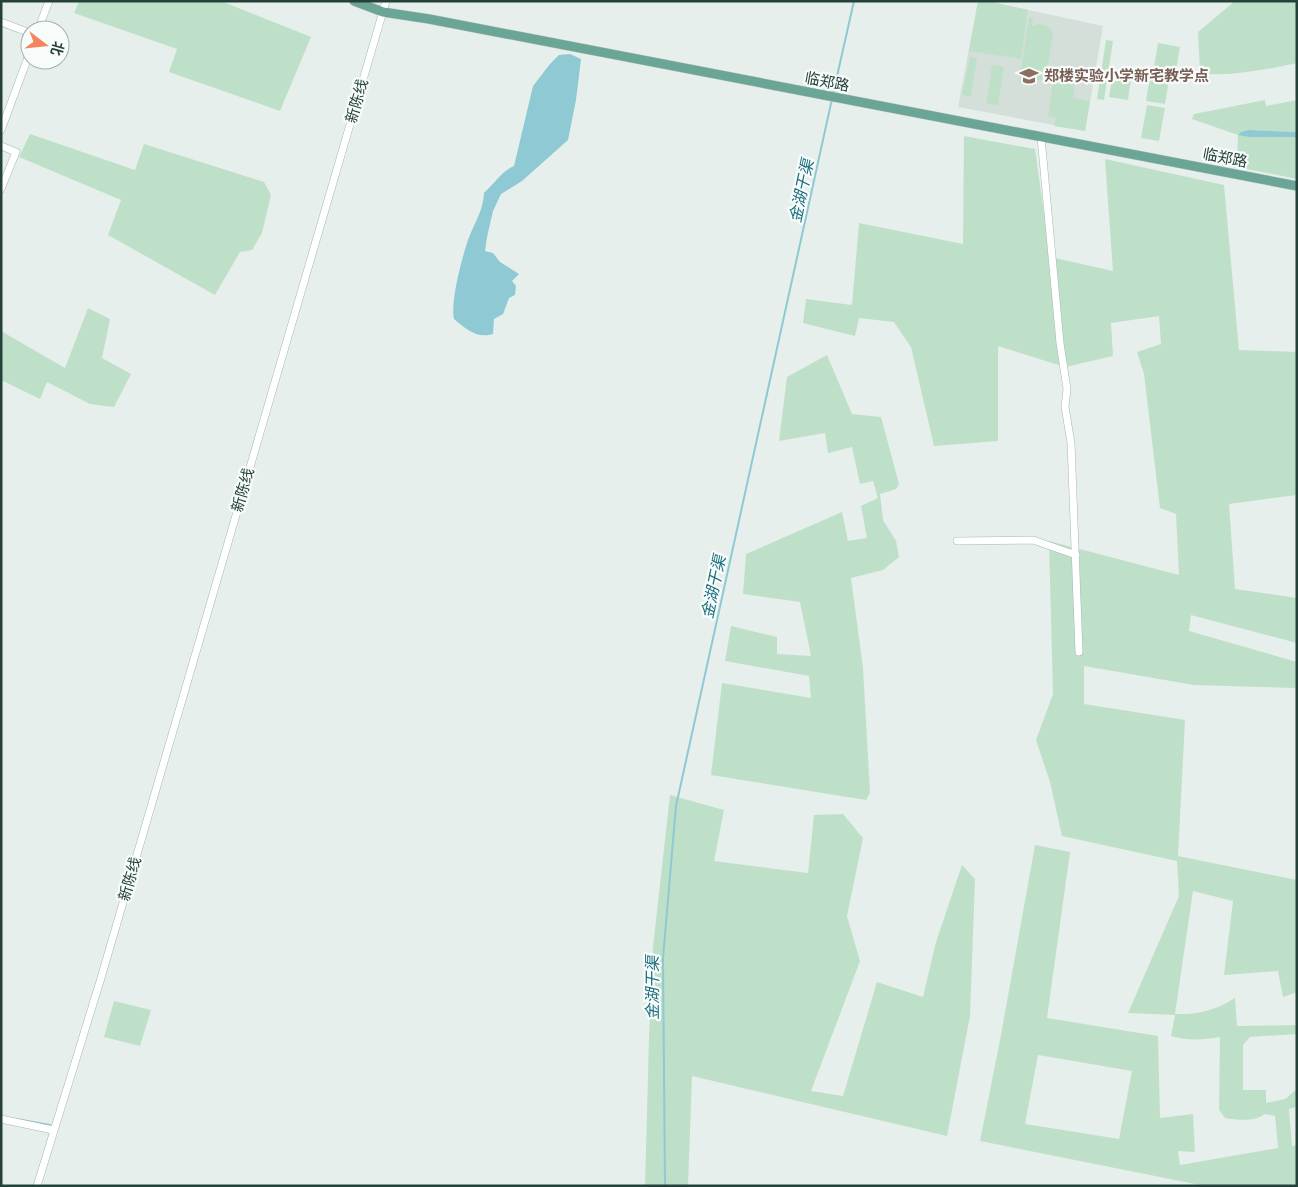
<svg xmlns="http://www.w3.org/2000/svg" width="1298" height="1187" viewBox="0 0 1298 1187" font-family="'Public Sans','Noto Sans SC',sans-serif">
<style>
.built{fill:#d4dfda}
.green{fill:#bfe0c8;fill-rule:evenodd}
.water{fill:#8ec9d4}
.lines{fill:none;stroke-linecap:round;stroke-linejoin:round}
.stream{stroke:#8ec9d4;stroke-width:2}
.minor-casing{stroke:#a8b8b2;stroke-width:8}
.major-casing{stroke:#c2cac8;stroke-width:10}
.minor{stroke:#fff;stroke-width:7}
.major{stroke:#6aa596;stroke-width:9}
.labels{text-anchor:middle;stroke-width:4.5;stroke-linejoin:round;paint-order:stroke}
.education-label{font-size:15px;font-weight:bold;fill:#785e54;stroke:#f7fbf9;text-anchor:start}
.street-label{font-size:15px;fill:#24423a;stroke:#f7fbf9}
.water-label{font-size:16px;font-style:italic;fill:#1c6f80;stroke:#f7fbf9}
</style>
<rect width="100%" height="100%" fill="#e6efeb"/>
<!-- built -->
<path class="built" d="M978,1H987L1103,26L1085,131L958,107Z"/>
<!-- green -->
<path class="green" d="M79,1H221L311,37L280,111L169,72L177,49L74,13Z
M978,1H987L1028,10L1021,59L969,51Z
M1235,1H1297V63C1274,68 1221,79 1200,72L1198,32Z
M1029,17L1033,18L1032,26C1041,22 1049,25 1053,33L1046,76C1039,82 1031,82 1025,77L1023,83H1019Z
M1106,40L1113,41L1104,100L1097,99Z
M1158,43L1180,47L1176,71L1154,67Z
M970,56L977,58L971,96L968,97L962,94Z
M992,65L1004,67L998,105L986,104Z
M1057,71L1076,75L1073,98L1090,101L1085,131L1054,126L1056,118L1048,116L1054,75Z
M1113,74L1131,78L1128,100L1109,97Z
M1150,76L1169,79L1165,104L1146,101Z
M1265,100L1266,106L1297,100V132L1249,130L1250,137H1297V179L1237,167L1238,135L1192,119L1194,114Z
M1147,105L1165,108L1159,141L1141,138Z
M30,134L135,170L144,144L264,182L271,195L262,233L252,250L240,252L215,295L108,235L121,200L19,157Z
M964,136L1035,149L1050,257L1113,271L1105,159L1224,185L1239,350L1297,352V495L1229,504L1235,589L1297,598V643L1191,615L1189,631L1297,662V688L1194,685L1084,666V704L1185,720L1178,856L1297,880V992L1283,997L1278,971L1224,975L1233,901L1193,891L1175,1014C1196,1015 1217,1010 1235,998L1237,1026L1297,1025V1034L1250,1037L1243,1045V1090H1266V1103L1285,1099L1297,1089V1107L1289,1109L1292,1146L1297,1145V1186H1205L980,1141L1001,1035L1035,845L1070,852L1047,1018L1158,1036L1160,1118L1193,1114L1195,1152L1178,1151L1180,1165L1278,1148L1275,1116L1265,1114C1255,1122 1238,1120 1225,1118L1219,1110L1220,1037C1204,1040 1187,1041 1171,1036L1175,1015L1128,1013L1179,896L1177,861L1062,836L1050,782L1036,740L1053,694L1049,541L1179,575L1176,514L1160,508L1144,374L1137,352L1161,344L1159,316L1111,323L1113,356L1065,367L998,346V441L934,446L911,347L894,322L859,318L855,336L803,323L806,299L852,305L859,223L963,244ZM1038,1055L1132,1071L1119,1139L1025,1124Z
M88,308L110,319L102,358L131,374L114,407L90,404L47,382L40,399L1,380V331L65,368Z
M827,355L852,414L881,417L899,484L896,489L880,494L883,520L896,541L899,557L883,570L851,578L863,668L870,793L866,800L711,775L722,683L811,698L809,676L725,661L731,626L777,637V654L811,656L800,602L743,594L746,554L842,512L848,541L867,538L861,506L878,498L873,481L860,484L852,447L828,453L825,433L779,441L787,377Z
M670,795L724,810L714,861L808,873L814,815L843,814L863,838L847,916L860,961L811,1091L843,1096L877,982L923,997L936,942L962,865L975,879L970,1016L947,1136L692,1076L688,1186H645L649,1038L653,947Z
M114,1001L151,1010L140,1046L104,1037Z"/>
<!-- water -->
<path class="water" d="M570,54L581,59L576,100L568,140L522,181L501,194L493,211L487,237L485,251L493,253L500,262L519,274L512,281L516,286L515,295L509,298L503,314L494,319L493,334C477,339 466,329 454,319C450,302 462,258 468,240C474,223 483,212 484,193C494,184 502,171 514,166L533,86L550,64L559,55Z
M1249,130L1297,132V137H1250L1238,135L1241,132Z"/>
<g class="lines">
<!-- stream -->
<path class="stream" d="M833,94L854,1
M16,1119L50,1125
M665,1186L663,958L676,806L832,99"/>
<!-- minor casing -->
<g class="minor-casing">
<path id="minor" d="M1,22L30,33
M38,30L49,1
M1,130L30,52
M1041,137L1060,343L1067,389L1065,407L1071,443L1079,652
M1,146L16,152L1,189
M957,541L1033,540L1076,555
M1,1119L53,1130
M37,1186L101,978L386,1"/>
</g>
<!-- major casing -->
<g class="major-casing">
<path id="major" d="M354,1L383,12L429,19L1297,186"/>
</g>
<!-- minor -->
<use href="#minor" class="minor"/>
<!-- major -->
<use href="#major" class="major"/>
</g>
<!-- icons -->
<defs>
<g id="school-bare" transform="scale(1.5)"><path d="M0-5L7-2L0 1L-7-2ZM-4 1L0 2.5L4 1V4Q0 6-4 4Z" fill="#8d6e63" stroke="#f7fbf9" stroke-width="2.5" paint-order="stroke"/></g>
</defs>
<g fill-rule="evenodd">
<use href="#school-bare" x="1029" y="76"/>
</g>
<g class="labels">
<!-- education labels -->
<g class="education-label">
<text x="1044" y="81">郑楼实验小学新宅教学点</text>
</g>
<!-- street labels -->
<g class="street-label">
<text transform="translate(827 82) rotate(11)" y="5">临郑路</text>
<text transform="translate(357 101) rotate(-74)" y="5">新陈线</text>
<text transform="translate(1225 158) rotate(11)" y="5">临郑路</text>
<text transform="translate(243 490) rotate(-74)" y="5">新陈线</text>
<text transform="translate(130 879) rotate(-74)" y="5">新陈线</text>
</g>
<!-- water labels -->
<g class="water-label">
<text transform="translate(801 191) rotate(-78)" y="6">金湖干渠</text>
<text transform="translate(713 587) rotate(-78)" y="6">金湖干渠</text>
<text transform="translate(652 988) rotate(-90)" y="6">金湖干渠</text>
</g>
</g>
<!-- border -->
<rect width="1298" height="1187" fill="none" stroke="#24423a" stroke-width="5"/>
<!-- north arrow -->
<g transform="translate(45 45) rotate(106)"><circle r="24" fill="#f7fbf9" stroke="#a3b1ad"/>
<path d="M0-4L9 19L0 12L-9 19Z" fill="#f4845f"/>
<text y="-8" font-size="14" font-weight="bold" text-anchor="middle" fill="#24423a">北</text>
</g>
</svg>
